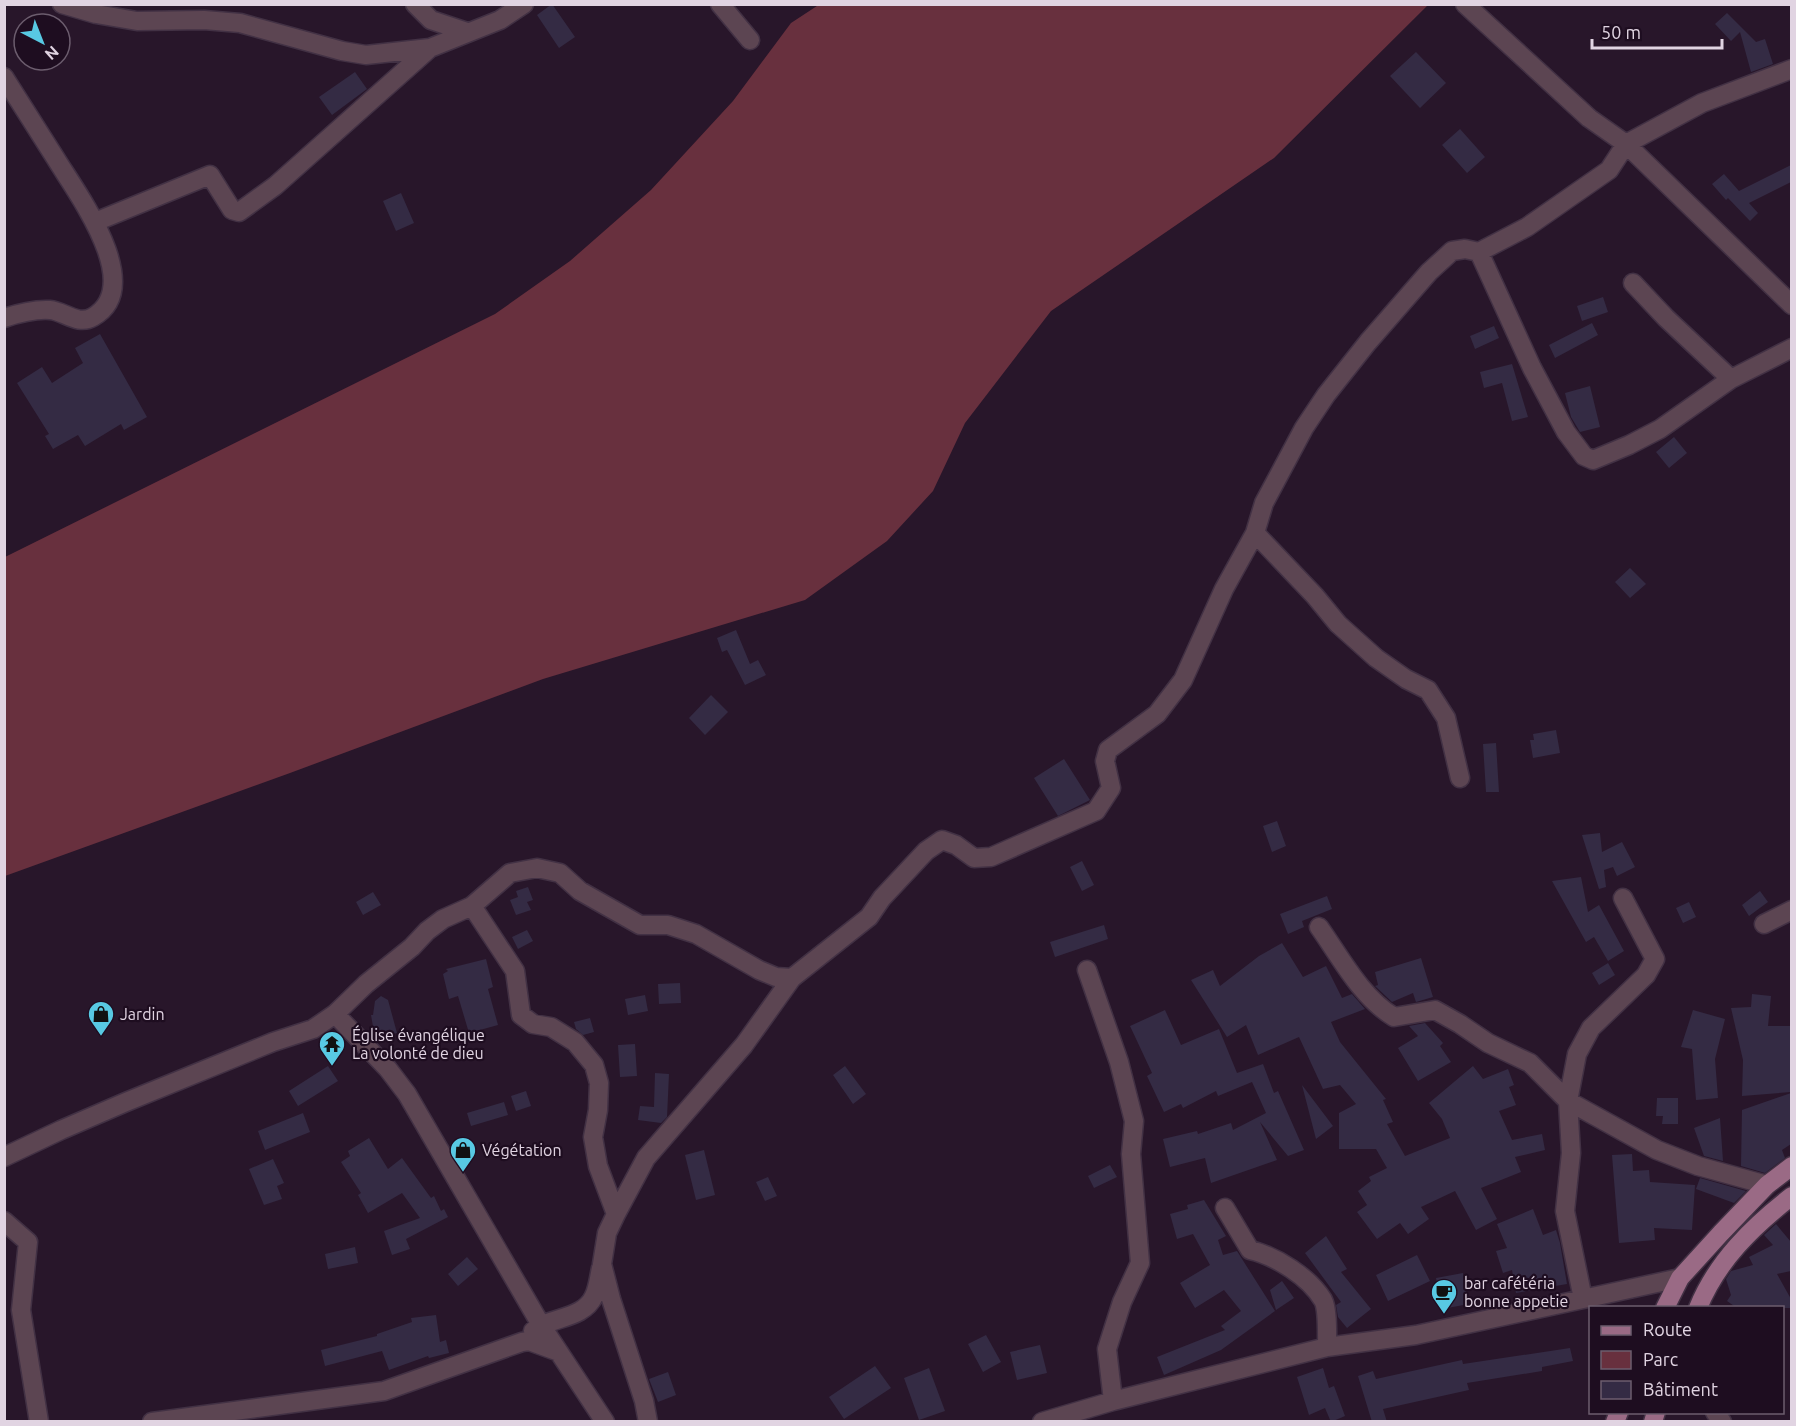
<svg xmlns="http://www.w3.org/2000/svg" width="1796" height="1426" viewBox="0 0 1796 1426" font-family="Ubuntu,sans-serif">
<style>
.green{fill:#68303e}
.building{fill:#342b44}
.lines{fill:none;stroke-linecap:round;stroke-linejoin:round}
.minor-casing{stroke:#423144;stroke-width:21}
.major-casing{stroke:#423144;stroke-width:21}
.minor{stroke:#5c4552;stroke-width:18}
.major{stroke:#9a6a85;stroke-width:18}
.labels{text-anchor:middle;stroke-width:4.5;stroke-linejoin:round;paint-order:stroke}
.poi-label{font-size:16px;fill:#e1d4e2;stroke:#1e0d20;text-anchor:start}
</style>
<rect width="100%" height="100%" fill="#28162a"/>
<!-- green -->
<path class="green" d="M820,4L1428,5L1274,158L1051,311L965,423L933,491L887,541L805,600L543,679L290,773L5,876V557L495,314L570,261L651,190L733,101L791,23Z"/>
<!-- building -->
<path class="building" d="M552,4L575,37L559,48L537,15Z
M1727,13L1756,42L1765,39L1773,64L1751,72L1740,32L1731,41L1715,24Z
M1416,52L1446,83L1420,108L1390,76Z
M355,72L367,89L332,115L319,97Z
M1460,129L1485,157L1467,173L1442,145Z
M1791,165V182L1749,203L1758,213L1750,221L1728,198L1726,200L1712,184L1724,174L1739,191Z
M401,193L414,223L396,231L383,201Z
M1603,297L1608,312L1582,321L1577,306Z
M1592,323L1598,335L1555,358L1549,345Z
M1494,326L1499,338L1475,349L1470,336Z
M100,334L147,417L124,430L121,424L85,446L78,435L53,449L45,436L49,434L17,383L42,367L52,383L83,363L75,348Z
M1512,364L1528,417L1512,421L1502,383L1484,388L1480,372Z
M1590,386L1600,427L1580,432L1571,417L1565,393Z
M1674,437L1687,453L1669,468L1656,452Z
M1630,568L1646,584L1630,598L1615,582Z
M736,630L750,664L758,660L766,675L745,685L727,650L722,652L717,638Z
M711,695L728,712L705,735L689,718Z
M1556,730L1560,753L1533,758L1530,740H1534L1533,734Z
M1496,743L1499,792H1486L1483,744Z
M1064,759L1090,800L1058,816L1034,778Z
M1277,821L1286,846L1272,852L1263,826Z
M1600,833L1602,852L1622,842L1635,867L1617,876L1613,867L1604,870L1606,887L1599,889L1582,835Z
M1082,861L1094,885L1082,891L1070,867Z
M1581,877L1588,912L1599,905L1624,951L1608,961L1594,937L1586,942L1552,881Z
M528,887L533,900L527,902L531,910L516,915L510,900L518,897L516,891Z
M1760,891L1768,902L1749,916L1742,905Z
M373,892L381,905L363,915L356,902Z
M1327,896L1332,909L1302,921L1304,927L1288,934L1280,914Z
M1689,902L1696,917L1683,923L1676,908Z
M1104,925L1108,939L1055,957L1050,942Z
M527,930L533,941L518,949L512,937Z
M1282,943L1303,977L1326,966L1342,998L1352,994L1365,1009L1331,1022L1340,1042L1386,1099L1383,1100L1393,1122L1387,1124L1405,1156L1450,1138L1442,1119L1429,1103L1473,1066L1483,1079L1508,1069L1514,1085L1509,1087L1516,1105L1499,1111L1512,1140L1542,1134L1545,1150L1515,1157L1521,1172L1481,1188L1497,1219L1476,1230L1455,1191L1421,1207L1429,1219L1408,1234L1400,1223L1377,1239L1357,1212L1367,1205L1358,1191L1371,1181L1369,1177L1387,1168L1376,1149H1339V1113L1356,1104L1340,1085L1323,1089L1299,1037L1258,1055L1246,1025L1227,1037L1191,980L1213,970L1220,986L1259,956Z
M1421,958L1433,997L1416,1002L1413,993L1392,1002L1375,986L1378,985L1375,972Z
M486,959L493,987L488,989L498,1025L469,1033L458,996L449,999L443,974L448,971L446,969Z
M1608,963L1615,975L1599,985L1592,973Z
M680,983L681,1003L659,1004L658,984Z
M1752,994L1771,996L1768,1026H1791V1092L1742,1096L1743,1060L1731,1008L1751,1007Z
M645,995L648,1011L628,1015L625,999Z
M381,996L388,1000L397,1033L375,1038L371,1015H373L375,1001Z
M1165,1010L1181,1045L1219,1029L1237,1073L1263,1064L1274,1093L1278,1091L1304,1150L1288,1156L1260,1122L1277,1160L1211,1183L1205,1158L1170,1167L1163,1139L1197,1131L1198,1134L1231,1123L1233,1130L1266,1113L1252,1082L1218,1096L1216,1091L1183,1108L1181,1104L1164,1112L1147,1076L1152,1073L1130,1026Z
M1693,1010L1725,1019L1715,1059L1718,1098L1696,1100L1692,1049L1681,1047Z
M590,1018L594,1032L583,1035L576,1029L574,1022Z
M1425,1023L1443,1043L1440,1046L1451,1062L1418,1081L1398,1048L1418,1036L1409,1026Z
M635,1044L637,1076L620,1077L618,1045Z
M328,1066L338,1081L298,1106L289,1091Z
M845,1066L866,1094L853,1104L833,1075Z
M655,1073L669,1074L667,1117L661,1123L638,1120L640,1106L654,1107Z
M1302,1085L1333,1126L1316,1139Z
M526,1091L531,1106L516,1111L511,1096Z
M1791,1093V1144L1782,1150L1785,1158L1765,1173L1741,1166L1742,1110Z
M1657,1098H1678V1124H1662L1663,1116H1656Z
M504,1102L508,1115L471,1126L467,1113Z
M303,1113L310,1132L265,1150L258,1131Z
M1720,1118L1723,1161L1704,1156L1694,1128Z
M369,1138L388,1169L402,1158L431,1198L434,1196L441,1211L444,1209L448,1217L406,1239L410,1249L392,1255L384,1231L420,1218L402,1193L368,1213L358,1195L361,1193L341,1162L350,1156L348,1151Z
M704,1150L715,1195L696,1200L685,1155Z
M1632,1154L1633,1171L1649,1170L1650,1182L1695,1185L1692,1230L1654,1228L1655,1240L1619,1243L1612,1155Z
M273,1159L284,1183L277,1186L282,1199L264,1205L249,1169Z
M1110,1165L1117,1177L1094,1188L1088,1176Z
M768,1177L777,1196L765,1201L756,1182Z
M1700,1178L1746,1191L1734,1203L1696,1189Z
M1204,1200L1226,1236L1218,1240L1223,1255L1237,1251L1275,1311L1221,1350L1164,1375L1157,1357L1225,1330L1221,1326L1241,1311L1224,1290L1195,1308L1180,1283L1210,1265L1193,1234L1177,1239L1170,1214L1188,1209L1187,1205Z
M1533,1209L1543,1235L1556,1230L1560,1243L1567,1284L1516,1293L1512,1270L1503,1273L1496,1251L1507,1248L1497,1224Z
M1776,1224L1791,1242V1271L1777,1274L1791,1299V1308H1737L1727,1301L1731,1295L1726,1279L1731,1271L1753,1265L1749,1257L1773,1245L1764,1235Z
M1326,1236L1347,1269L1341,1272L1371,1309L1347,1328L1338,1317L1336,1305L1341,1302L1305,1253Z
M355,1247L358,1263L328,1269L325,1254Z
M1417,1255L1430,1281L1388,1301L1376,1275Z
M467,1257L478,1269L458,1286L448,1274Z
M1463,1273L1469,1304L1442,1309L1436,1278Z
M1282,1281L1294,1298L1276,1310L1270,1290Z
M436,1315L440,1342L446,1340L449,1353L429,1358L428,1356L389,1370L382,1351L325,1366L321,1350L377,1336V1334L412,1322L411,1318Z
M986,1335L1001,1362L983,1372L968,1344Z
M1040,1345L1047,1373L1017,1380L1010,1352Z
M1570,1348L1573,1361L1542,1367V1371L1467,1383L1469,1390L1383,1409L1387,1422H1372L1358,1376L1373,1371L1376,1379L1462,1360L1463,1364Z
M875,1366L891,1388L844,1419L829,1397Z
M929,1368L945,1411L919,1420L904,1378Z
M1323,1368L1329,1388L1334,1386L1345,1416L1331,1422L1325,1408L1309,1415L1297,1377Z
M668,1372L676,1395L658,1402L649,1379Z"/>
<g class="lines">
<!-- minor casing -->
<g class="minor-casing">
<path id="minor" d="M62,4L96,14L137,21L204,20L240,23L342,51L366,55L430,48L500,20L524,4
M415,4L431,20L467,32
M720,4L750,40
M1465,4L1589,118L1626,144L1792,305
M4,77C21,104 39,132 56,159C76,192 147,286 93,317C78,326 64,311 50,310C34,309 19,313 4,318
M95,222L210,175L232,210L239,212L275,186L430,48
M1479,252L1532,368L1566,432L1584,456L1593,460L1629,445L1660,429L1731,379L1792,348
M1633,283L1666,318L1731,379
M1255,533L1315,596L1338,624L1376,658L1406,679L1428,690L1446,718L1460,778
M472,906L515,971L521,1015L533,1024L551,1027L575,1042L594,1065L599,1083L598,1110L593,1137L598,1166L616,1214
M1764,924L1792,910
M1319,927C1341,958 1361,997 1394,1017L1435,1010L1460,1024L1488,1043L1530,1063L1568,1101L1657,1150L1698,1166L1767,1185
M1087,970L1119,1062L1134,1121L1131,1154L1140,1263L1122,1302L1107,1349L1113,1401
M335,1014L366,984L412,947L427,931L443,919L472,906L510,873L537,868L560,873L580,891L640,925H668L696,934L759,970L776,977L792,978
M4,1157L61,1130L126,1102L273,1042L313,1029L335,1014L388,1069L407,1094L541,1325L605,1422
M1225,1208L1250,1250C1276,1256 1309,1277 1323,1300C1328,1309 1327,1336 1327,1347
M4,1221L28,1242L21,1310L39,1422
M1583,1299L1565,1211L1571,1153L1568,1101L1577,1054L1591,1028L1646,975L1655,959L1623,898
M533,1331C551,1316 583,1320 594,1296C598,1288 599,1277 601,1268
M1715,1412L1722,1422
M152,1422L384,1391L522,1342L529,1341L559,1352
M648,1422L644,1401L611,1299L602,1264L607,1233L616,1214L646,1158L744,1045L792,978L869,917L882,898L926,851L942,840L956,845L974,858L991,857L1096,811L1111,788L1105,761L1108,750L1157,714L1183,680L1224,589L1255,533L1264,503L1304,428L1326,395L1368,342L1429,272L1452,251L1465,249L1479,252L1527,227L1609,170L1626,144L1702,103L1792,69
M1042,1422L1113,1401L1327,1347L1416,1335L1680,1278"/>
</g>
<!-- major casing -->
<g class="major-casing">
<path id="major" d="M1665,1308L1680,1278L1721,1233L1767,1185L1792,1166
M1698,1308C1717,1261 1753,1226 1792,1196
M1615,1422L1619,1412
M1653,1422L1656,1412"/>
</g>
<!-- minor -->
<use href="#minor" class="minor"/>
<!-- major -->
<use href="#major" class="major"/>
</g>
<!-- icons -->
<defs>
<g id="shop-pin" transform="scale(1.35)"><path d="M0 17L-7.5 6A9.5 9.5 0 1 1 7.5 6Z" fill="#58c9e3" stroke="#1e0d20"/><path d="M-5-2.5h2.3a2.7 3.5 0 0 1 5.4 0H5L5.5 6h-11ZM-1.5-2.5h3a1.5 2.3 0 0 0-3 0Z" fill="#111"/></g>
<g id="temple-pin" transform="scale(1.35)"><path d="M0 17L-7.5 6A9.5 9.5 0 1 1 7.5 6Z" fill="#58c9e3" stroke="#1e0d20"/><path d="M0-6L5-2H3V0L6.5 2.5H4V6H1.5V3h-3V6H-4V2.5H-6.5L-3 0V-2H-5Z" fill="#111"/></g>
<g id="cafe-pin" transform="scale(1.35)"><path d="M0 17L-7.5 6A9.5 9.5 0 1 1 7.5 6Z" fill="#58c9e3" stroke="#1e0d20"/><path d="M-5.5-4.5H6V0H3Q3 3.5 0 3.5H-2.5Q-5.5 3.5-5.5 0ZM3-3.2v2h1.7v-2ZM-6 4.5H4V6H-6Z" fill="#111"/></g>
</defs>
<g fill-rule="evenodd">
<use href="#shop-pin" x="101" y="1014"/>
<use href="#temple-pin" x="332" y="1044"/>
<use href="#shop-pin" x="463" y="1150"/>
<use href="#cafe-pin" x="1444" y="1292"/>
</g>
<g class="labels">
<!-- poi labels -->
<g class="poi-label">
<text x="120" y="1020">Jardin</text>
<text x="352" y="1041">Église évangélique<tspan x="352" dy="18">La volonté de dieu</tspan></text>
<text x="482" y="1156">Végétation</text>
<text x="1464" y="1289">bar cafétéria<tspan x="1464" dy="18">bonne appetie</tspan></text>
</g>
</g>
<!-- border -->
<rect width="1796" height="1426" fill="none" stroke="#e1d4e2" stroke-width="12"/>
<!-- legend -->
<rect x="1589" y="1306" width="195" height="108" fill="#1e0d20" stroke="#6c5d6e" stroke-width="1.5"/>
<rect x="1601" y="1326" width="30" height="9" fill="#9a6a85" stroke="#6c5d6e" stroke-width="1.5"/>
<text x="1643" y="1336" font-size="18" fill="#e1d4e2">Route</text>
<rect x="1601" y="1351" width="30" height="18" fill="#68303e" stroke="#6c5d6e" stroke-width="1.5"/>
<text x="1643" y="1366" font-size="18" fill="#e1d4e2">Parc</text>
<rect x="1601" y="1381" width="30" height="18" fill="#342b44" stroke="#6c5d6e" stroke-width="1.5"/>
<text x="1643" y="1396" font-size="18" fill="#e1d4e2">Bâtiment</text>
<!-- north arrow -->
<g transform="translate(42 42) rotate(138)"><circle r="28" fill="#1e0d20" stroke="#6c5d6e" stroke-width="1.5"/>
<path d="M0-4.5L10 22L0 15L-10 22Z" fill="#58c9e3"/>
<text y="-9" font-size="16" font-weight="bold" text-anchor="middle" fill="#e1d4e2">N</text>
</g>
<!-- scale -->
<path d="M1592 39v9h130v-9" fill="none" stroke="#e1d4e2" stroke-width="3"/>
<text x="1601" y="39" font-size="18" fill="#e1d4e2" stroke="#1e0d20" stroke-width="4.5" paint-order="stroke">50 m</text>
</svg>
